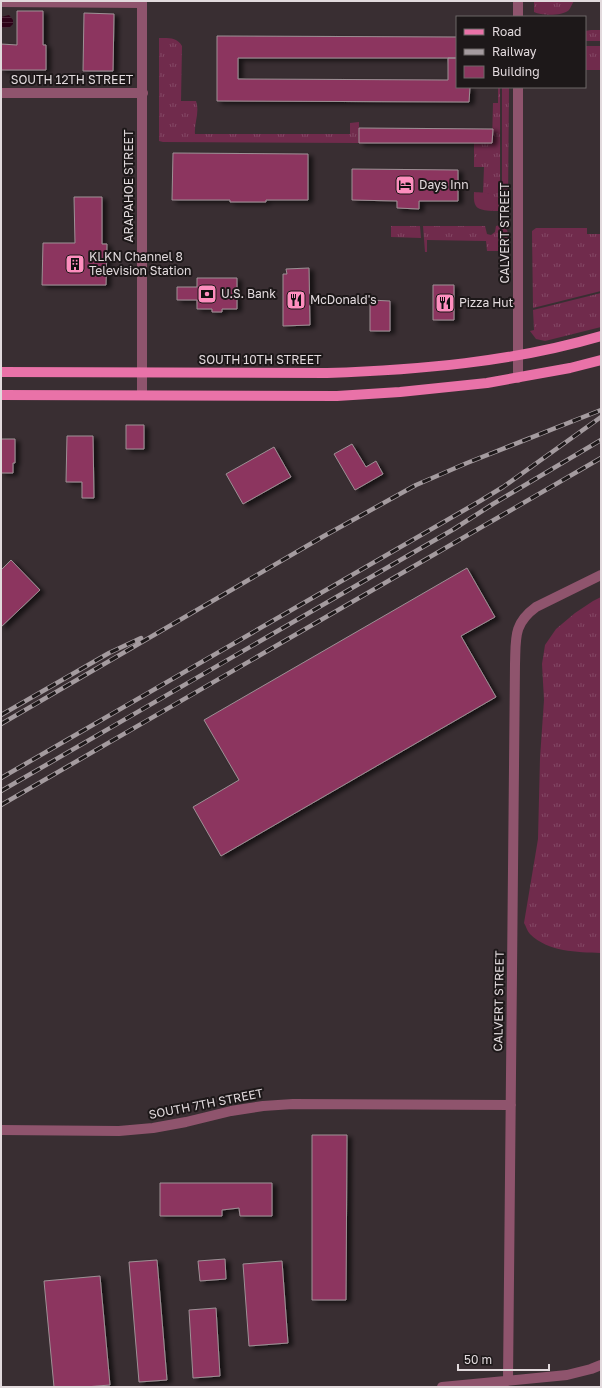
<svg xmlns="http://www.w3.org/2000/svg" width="602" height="1388" viewBox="0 0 602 1388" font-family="'Golos Text',sans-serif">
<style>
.grass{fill:url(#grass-tufts)}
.garden{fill:#702b4c}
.water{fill:url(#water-rules)}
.building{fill:#8c355e;stroke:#9d9095;filter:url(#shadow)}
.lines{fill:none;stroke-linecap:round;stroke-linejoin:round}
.minor{stroke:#8f546d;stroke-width:10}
.major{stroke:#e972a8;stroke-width:10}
.rail-casing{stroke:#a49b9f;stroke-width:4.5}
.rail{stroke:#1d1819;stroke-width:3;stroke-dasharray:9;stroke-linecap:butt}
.labels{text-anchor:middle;stroke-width:4;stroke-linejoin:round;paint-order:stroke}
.street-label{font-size:12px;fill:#e2dadd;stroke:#1d1819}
.poi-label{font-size:12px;fill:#e2dadd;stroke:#1d1819;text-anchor:start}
</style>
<defs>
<pattern id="grass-tufts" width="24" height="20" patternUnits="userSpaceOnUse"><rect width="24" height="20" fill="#702b4c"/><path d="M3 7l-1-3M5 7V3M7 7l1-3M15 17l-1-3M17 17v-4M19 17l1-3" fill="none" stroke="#844965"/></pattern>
<pattern id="water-rules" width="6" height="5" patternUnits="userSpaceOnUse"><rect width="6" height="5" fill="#2d0218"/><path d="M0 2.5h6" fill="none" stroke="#4b2639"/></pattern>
<filter id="shadow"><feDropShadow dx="4.5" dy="2.5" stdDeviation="2" flood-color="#0009"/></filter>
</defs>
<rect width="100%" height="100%" fill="#392e32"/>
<!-- grass -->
<path class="grass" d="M534,1H574C572,4 571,7 569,10C562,16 542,16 534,12Z
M591,30H601V41H585V31Z
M159,38C168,38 177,37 182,46L181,101H196C200,113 194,123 195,134H350V123L359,122V143L163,142L159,141Z
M585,46H601V70H585Z
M498,87H500V211H492L496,205L488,193H483L484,167H474V143H492L493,103H498Z
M502,87H509L508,204L506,209L502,211Z
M500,225V251H487L486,241L427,240V252H425L423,226H485L487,234L491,235L495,232L496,226Z
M502,225L506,228C510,235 510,248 502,251Z
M391,226H420L421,238L391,237Z
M536,228H587V234H601V291L533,308L532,231Z
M601,293V327L545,341L536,339L530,331L534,330L533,310Z
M601,597V953C577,952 548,952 530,934C527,931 526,926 524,923L538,839L540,758L544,700L542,664L545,645L556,629L575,613L593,601Z"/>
<!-- garden -->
<path class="garden" d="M474,192C487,193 498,191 496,207L492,211C477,210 473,208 474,192Z"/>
<!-- water -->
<path class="water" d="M9,15L13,20V24L10,27L1,28V17Z"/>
<!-- building -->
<path class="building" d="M17,11H43V45H46V70H1V44L17,45Z
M84,13L114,14L113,71H83Z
M217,36L457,37V58H238V79L448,80V58H457V87H470L469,102L217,101Z
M359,128L493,129L492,143H359Z
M173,153L308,154V200H266V202H230V200H172Z
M352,169L458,170V201H419V209L397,208V201L352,200Z
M74,197H102V244H107L106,285H42L43,243H75Z
M309,268L310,325L283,326V274H287L286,269Z
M197,278H237V309H222V312H212V309H197V300H177V287H197Z
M433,285H454V320H433Z
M370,300L390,301V331H370Z
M126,425H144V449H126Z
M67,436H93L94,498H82V482H66Z
M1,439H15V463H13V473H1Z
M352,444L366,467L376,461L383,474L355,490L334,454Z
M274,447L291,477L243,504L226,474Z
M11,560L40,590L1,627V570Z
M467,568L495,617L461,636L496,697L221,856L193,807L239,780L204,720Z
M312,1135H347L346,1300H312Z
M160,1183H272V1216H240L239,1208L222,1210V1216H160Z
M225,1259L226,1279L200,1281L198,1261Z
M157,1260L167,1380L139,1382L129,1262Z
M282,1261L288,1343L249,1346L243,1264Z
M100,1276L110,1385L85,1387H54L44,1281Z
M216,1308L220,1376L193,1378L189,1310Z"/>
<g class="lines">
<!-- minor -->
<path class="minor" d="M518,1V17
M1,2L142,3
M518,87V378
M1,93H143
M142,395V1
M1,1130L119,1131L153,1128L186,1122L231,1111L263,1106L293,1104L511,1105
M508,1381L515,664C516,638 513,624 536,607L601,575
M442,1387L567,1375L591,1369L601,1365"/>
<!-- major -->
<path class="major" d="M1,372L327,373C419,370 512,362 601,336
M1,395L337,396L400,392L487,383L570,368L601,360"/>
<!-- rail casing -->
<g class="rail-casing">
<path id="rail" d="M1,715L109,653L141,638
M1,724L324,536L416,485L467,463L601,410
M1,778L480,501L503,487L601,417
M1,791L454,529L493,504L601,440
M1,805L601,458"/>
</g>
<!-- rail -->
<use href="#rail" class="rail"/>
</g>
<!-- icons -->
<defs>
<g id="hotel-square" transform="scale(1)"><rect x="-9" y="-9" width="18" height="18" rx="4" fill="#fd8ebe" stroke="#1d1819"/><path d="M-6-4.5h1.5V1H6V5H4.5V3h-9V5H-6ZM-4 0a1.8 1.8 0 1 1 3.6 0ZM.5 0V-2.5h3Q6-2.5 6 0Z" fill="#111"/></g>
<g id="building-square" transform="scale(1)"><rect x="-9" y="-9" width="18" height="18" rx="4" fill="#fd8ebe" stroke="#1d1819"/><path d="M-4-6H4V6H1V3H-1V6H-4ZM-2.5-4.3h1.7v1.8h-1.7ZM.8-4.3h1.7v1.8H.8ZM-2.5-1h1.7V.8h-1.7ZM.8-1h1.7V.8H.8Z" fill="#111"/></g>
<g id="bank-square" transform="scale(1)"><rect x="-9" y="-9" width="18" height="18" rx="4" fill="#fd8ebe" stroke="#1d1819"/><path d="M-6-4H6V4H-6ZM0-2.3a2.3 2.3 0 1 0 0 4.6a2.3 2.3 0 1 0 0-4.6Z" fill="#111"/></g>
<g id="restaurant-square" transform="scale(1)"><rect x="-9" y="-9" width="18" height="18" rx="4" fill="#fd8ebe" stroke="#1d1819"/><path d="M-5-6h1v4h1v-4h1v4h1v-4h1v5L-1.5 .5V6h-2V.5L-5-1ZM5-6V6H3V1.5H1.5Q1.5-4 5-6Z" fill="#111"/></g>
</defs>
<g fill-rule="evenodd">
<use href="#hotel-square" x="405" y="185"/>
<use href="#building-square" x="75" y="264"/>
<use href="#bank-square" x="207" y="294"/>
<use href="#restaurant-square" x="296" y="300"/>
<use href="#restaurant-square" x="445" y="303"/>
</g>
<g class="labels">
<!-- street labels -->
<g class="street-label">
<text x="72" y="84">SOUTH 12TH STREET</text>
<text transform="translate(129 186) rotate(-90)" y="4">ARAPAHOE STREET</text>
<text transform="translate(505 233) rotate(-90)" y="4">CALVERT STREET</text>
<text x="260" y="364">SOUTH 10TH STREET</text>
<text transform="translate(499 1001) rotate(-89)" y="4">CALVERT STREET</text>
<text transform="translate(206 1104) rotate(-11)" y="4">SOUTH 7TH STREET</text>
</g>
<!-- poi labels -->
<g class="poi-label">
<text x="419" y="189">Days Inn</text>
<text x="89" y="261">KLKN Channel 8<tspan x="89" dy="14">Television Station</tspan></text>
<text x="221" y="298">U.S. Bank</text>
<text x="310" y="304">McDonald's</text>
<text x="459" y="307">Pizza Hut</text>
</g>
</g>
<!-- border -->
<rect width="602" height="1388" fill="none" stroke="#e2dadd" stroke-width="4"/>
<!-- legend -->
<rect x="456" y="16" width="130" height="72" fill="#1d1819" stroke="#6c6667"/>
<rect x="464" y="29" width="20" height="6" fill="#e972a8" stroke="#6c6667"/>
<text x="492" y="36" font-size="12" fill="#e2dadd">Road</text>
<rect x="464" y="49" width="20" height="6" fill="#a49b9f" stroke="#6c6667"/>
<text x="492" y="56" font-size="12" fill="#e2dadd">Railway</text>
<rect x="464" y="66" width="20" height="12" fill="#8c355e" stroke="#6c6667"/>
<text x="492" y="76" font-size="12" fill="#e2dadd">Building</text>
<!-- scale -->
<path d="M458 1364v6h91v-6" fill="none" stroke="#e2dadd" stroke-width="2"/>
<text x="464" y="1364" font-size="12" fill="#e2dadd" stroke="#1d1819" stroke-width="3" paint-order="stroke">50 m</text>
</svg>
